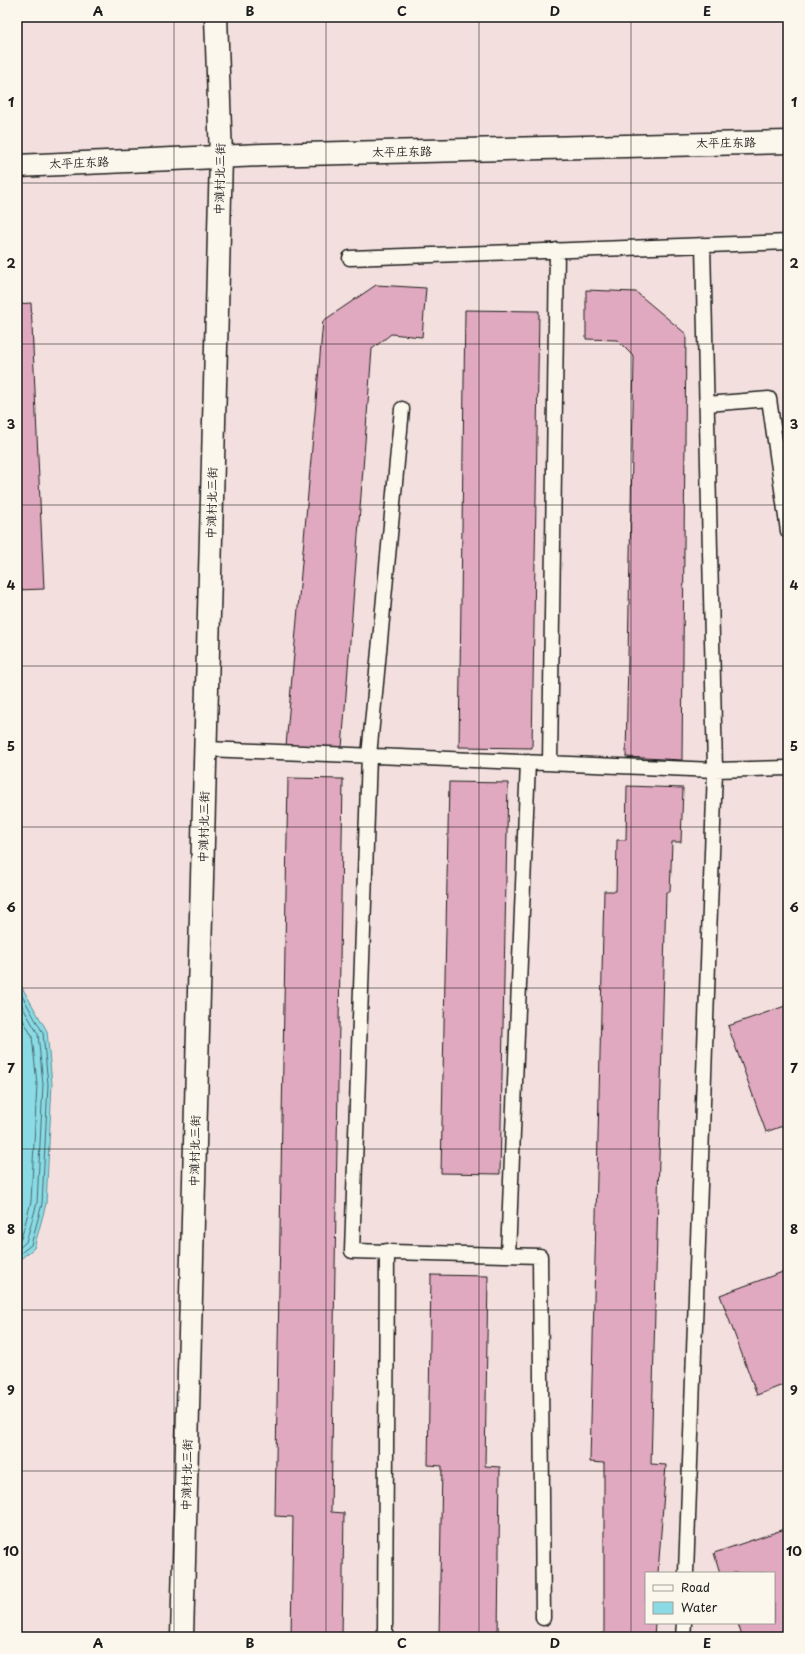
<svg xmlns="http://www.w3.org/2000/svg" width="805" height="1654" viewBox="0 0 805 1654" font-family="'Playpen Sans','LXGW WenKai TC',sans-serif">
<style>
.water{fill:#8adbe5;stroke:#5e8f95}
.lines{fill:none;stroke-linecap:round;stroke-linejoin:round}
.shore{stroke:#48686c;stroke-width:1}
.building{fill:#e0a9bf;stroke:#1c1c1c}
.service-casing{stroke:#1c1c1c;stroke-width:17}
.minor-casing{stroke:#1c1c1c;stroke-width:25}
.tertiary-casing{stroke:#1c1c1c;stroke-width:25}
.service{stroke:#fbf7ec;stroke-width:14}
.minor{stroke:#fbf7ec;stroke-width:22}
.tertiary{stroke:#fbf7ec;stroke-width:22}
.grid{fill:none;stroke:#1c1c1c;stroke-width:1;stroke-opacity:0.55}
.labels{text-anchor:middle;stroke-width:3;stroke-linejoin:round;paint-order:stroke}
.street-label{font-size:12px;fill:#1c1c1c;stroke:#fbf7ec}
.neatline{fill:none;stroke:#1c1c1c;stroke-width:1.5}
.grid-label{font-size:13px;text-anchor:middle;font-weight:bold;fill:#1c1c1c}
</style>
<rect width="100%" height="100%" fill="#f3e0de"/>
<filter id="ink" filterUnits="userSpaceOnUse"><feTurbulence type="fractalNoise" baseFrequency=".025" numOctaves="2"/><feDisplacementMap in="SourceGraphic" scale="8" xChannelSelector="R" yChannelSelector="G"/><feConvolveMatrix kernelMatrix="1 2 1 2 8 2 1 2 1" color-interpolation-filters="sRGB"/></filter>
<g filter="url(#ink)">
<!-- water -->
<path class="water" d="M17,979L47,1031L52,1084L46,1204L34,1248L17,1262Z"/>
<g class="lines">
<!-- shore -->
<path class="shore" d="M17,987L43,1033L48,1084L42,1204L31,1245L17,1256
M17,997L38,1034L43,1084L37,1203L26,1242L17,1250
M17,1009L32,1036L37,1084L31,1202L21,1239L17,1242"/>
</g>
<!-- building -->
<path class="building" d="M376,285L426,288L422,337L391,334L372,349L342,748L286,746L323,321Z
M586,290L636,292L686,334L682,760L626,757L634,357L617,340L586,339Z
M31,303L44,589L17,590V304Z
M465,310L539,311L532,748L459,747Z
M288,778L343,779L331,1512L344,1513L342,1637H291L293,1517L275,1516Z
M449,782L508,783L500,1174L441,1173Z
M627,786L683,788L681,842H672L670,892H666L651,1464L666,1465L658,1573H646V1623H655L654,1637H597L604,1632V1463L590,1462L604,891H616L617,840H626Z
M788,1005V1124L766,1132L728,1026Z
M788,1270V1383L757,1395L720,1295Z
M431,1275L488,1276L485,1466L500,1467L498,1637H439L442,1466L428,1465Z
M788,1528V1637H742L738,1623H774V1573H720L714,1553Z"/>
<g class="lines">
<!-- service casing -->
<g class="service-casing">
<path id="service" d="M350,258L788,242
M707,404L769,399L788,531
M402,409L369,756L352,1251L540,1256L543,1618
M206,749L715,770L788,768
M550,763L557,250
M508,1255L528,762
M686,1573L715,770L703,245
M385,1637L387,1251
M683,1637L684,1623"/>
</g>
<!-- minor casing -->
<g class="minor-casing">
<path id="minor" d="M182,1637L221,157L216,17"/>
</g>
<!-- tertiary casing -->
<g class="tertiary-casing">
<path id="tertiary" d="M17,166L263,155L788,142"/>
</g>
<!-- service -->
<use href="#service" class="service"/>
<!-- minor -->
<use href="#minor" class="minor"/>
<!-- tertiary -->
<use href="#tertiary" class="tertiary"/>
</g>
</g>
<!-- grid -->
<path class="grid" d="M174,17V1637M326,17V1637M479,17V1637M631,17V1637M17,183H788M17,344H788M17,505H788M17,666H788M17,827H788M17,988H788M17,1149H788M17,1310H788M17,1471H788"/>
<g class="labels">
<!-- street labels -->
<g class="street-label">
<text transform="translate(726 143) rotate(-1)" y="4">太平庄东路</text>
<text transform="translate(402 152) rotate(-1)" y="4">太平庄东路</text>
<text transform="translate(79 163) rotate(-2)" y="4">太平庄东路</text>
<text transform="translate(220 179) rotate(-89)" y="4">中滩村北三街</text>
<text transform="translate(212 503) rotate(-89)" y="4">中滩村北三街</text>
<text transform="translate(204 827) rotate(-89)" y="4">中滩村北三街</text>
<text transform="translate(195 1151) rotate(-89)" y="4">中滩村北三街</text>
<text transform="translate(187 1475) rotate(-89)" y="4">中滩村北三街</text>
</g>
</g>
<!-- margin -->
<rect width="805" height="1654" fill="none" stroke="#fbf7ec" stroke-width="44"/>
<!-- legend -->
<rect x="645" y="1572" width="130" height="52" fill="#fbf7ec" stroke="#a29f99"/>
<rect x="653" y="1585" width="20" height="6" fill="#fbf7ec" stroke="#a29f99"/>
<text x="681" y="1592" font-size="12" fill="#1c1c1c">Road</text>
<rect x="653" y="1602" width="20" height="12" fill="#8adbe5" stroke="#a29f99"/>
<text x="681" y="1612" font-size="12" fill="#1c1c1c">Water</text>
<rect x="22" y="22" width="761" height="1610" class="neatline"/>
<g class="grid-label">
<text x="98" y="16">A</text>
<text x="250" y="16">B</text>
<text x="402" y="16">C</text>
<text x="555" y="16">D</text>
<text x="707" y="16">E</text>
<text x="11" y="107">1</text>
<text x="794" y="107">1</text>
<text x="11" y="268">2</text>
<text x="794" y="268">2</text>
<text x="11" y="429">3</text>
<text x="794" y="429">3</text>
<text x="11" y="590">4</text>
<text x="794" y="590">4</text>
<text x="11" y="751">5</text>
<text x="794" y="751">5</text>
<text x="11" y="912">6</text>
<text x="794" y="912">6</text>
<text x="11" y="1073">7</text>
<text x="794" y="1073">7</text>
<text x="11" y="1234">8</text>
<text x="794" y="1234">8</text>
<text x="11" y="1395">9</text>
<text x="794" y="1395">9</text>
<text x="11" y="1556">10</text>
<text x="794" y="1556">10</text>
<text x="98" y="1648">A</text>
<text x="250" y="1648">B</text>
<text x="402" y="1648">C</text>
<text x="555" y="1648">D</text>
<text x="707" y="1648">E</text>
</g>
</svg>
